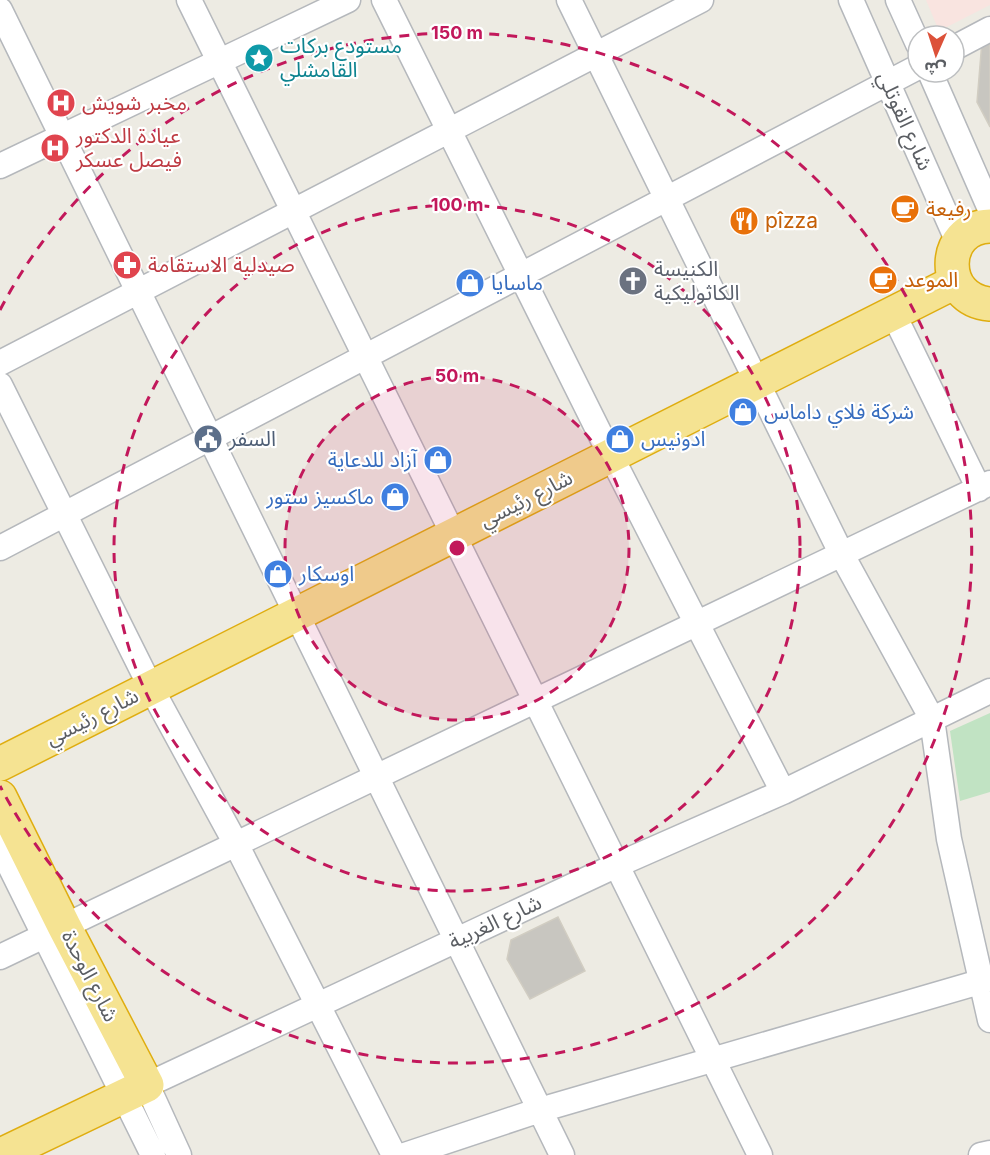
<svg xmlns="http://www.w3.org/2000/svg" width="990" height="1155" viewBox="0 0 990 1155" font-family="Inter,'Noto Sans Arabic',sans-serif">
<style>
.medical{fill:#f9e4e0}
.green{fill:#c1e3c3}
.building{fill:#c8c6c0;stroke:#d1cdc2;stroke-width:1.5}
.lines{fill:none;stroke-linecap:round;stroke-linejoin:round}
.minor-casing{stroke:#b5b8bc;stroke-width:27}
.highway-casing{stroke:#dfad10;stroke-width:36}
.minor{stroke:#fff;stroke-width:24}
.highway{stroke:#f5e392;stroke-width:33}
.ring{fill:none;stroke:#c2185b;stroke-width:3;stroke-dasharray:10 8}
.labels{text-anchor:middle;stroke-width:4.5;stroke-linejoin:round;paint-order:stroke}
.culture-label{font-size:21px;fill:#0d838f;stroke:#fff;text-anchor:start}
.health-label{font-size:21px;fill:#be3a42;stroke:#fff;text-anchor:start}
.street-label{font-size:21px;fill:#5b5e63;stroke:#fff}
.food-label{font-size:21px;fill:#c56008;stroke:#fff;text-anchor:start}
.worship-label{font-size:21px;fill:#5b616d;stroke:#fff;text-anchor:start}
.shop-label{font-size:21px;fill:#366cbe;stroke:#fff;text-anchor:start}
.service-label{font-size:21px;fill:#4e5e75;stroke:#fff;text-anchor:start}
.centre{fill:#c2185b;stroke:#fff;stroke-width:3}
.ring-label{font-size:18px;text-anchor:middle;font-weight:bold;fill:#c2185b;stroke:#fff;stroke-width:4.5;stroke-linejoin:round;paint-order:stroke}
</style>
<rect width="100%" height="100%" fill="#edebe3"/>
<!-- medical -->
<path class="medical" d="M926,0H990V5L939,31Z"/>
<!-- green -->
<path class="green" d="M990,713V792L960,801L950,731Z"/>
<!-- building -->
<path class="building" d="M982,41H990V127L977,102Z
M558,917L585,971L530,999L507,959L511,940Z"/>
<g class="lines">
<!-- minor casing -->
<g class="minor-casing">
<path id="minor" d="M189,0L760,1155
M384,0L611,456L783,792
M569,0L842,555L932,719L949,839L990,1020
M851,0L958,242
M898,0L918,44
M0,10L562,1155
M954,48L990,29
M930,72L990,209
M0,166L348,0
M893,313L979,489
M0,363L701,0
M0,385L151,688L236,844L394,1155
M0,548L918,67
M0,846L153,1155
M0,957L990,483
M179,1155L147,1085L617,865L783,792L990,691
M405,1155L540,1110L990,979
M981,1155L990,1153"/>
</g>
<!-- highway casing -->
<g class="highway-casing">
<path id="highway" d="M990,226C940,227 939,300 990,304
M0,764L955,282
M0,797L64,926L147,1085L1,1155"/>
</g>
<!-- minor -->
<use href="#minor" class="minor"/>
<!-- highway -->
<use href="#highway" class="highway"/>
</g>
<!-- distance rings -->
<circle cx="457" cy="548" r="172" fill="#c2185b" fill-opacity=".12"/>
<g class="ring">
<circle cx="457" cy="548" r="172"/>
<circle cx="457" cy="548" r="343"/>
<path d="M0 310A515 515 0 1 1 0 786"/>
</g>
<!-- icons -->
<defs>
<g id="sight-disc" transform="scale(1.5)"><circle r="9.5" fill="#0f9aa8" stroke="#fff"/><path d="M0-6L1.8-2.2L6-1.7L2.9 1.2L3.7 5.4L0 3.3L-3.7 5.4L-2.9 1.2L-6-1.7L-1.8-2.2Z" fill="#fff"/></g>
<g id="hospital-disc" transform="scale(1.5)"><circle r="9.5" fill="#e0444e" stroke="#fff"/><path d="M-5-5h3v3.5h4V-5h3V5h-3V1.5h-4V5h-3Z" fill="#fff"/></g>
<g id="cafe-disc" transform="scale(1.5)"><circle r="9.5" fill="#e8710a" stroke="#fff"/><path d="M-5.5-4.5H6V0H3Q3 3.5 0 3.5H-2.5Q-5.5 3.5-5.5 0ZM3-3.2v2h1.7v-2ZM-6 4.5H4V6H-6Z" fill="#fff"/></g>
<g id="restaurant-disc" transform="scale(1.5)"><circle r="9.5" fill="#e8710a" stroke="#fff"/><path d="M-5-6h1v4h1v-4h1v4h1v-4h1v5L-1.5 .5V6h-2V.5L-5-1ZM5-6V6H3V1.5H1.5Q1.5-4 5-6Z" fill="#fff"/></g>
<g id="pharmacy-disc" transform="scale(1.5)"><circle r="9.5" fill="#e0444e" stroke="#fff"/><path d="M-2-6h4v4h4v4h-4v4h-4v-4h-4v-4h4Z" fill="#fff"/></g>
<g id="church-disc" transform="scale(1.5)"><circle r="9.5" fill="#6b7280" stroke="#fff"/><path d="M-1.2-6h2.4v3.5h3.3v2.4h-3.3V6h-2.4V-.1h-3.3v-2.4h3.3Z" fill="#fff"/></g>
<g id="shop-disc" transform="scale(1.5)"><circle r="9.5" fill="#3f7fe0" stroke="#fff"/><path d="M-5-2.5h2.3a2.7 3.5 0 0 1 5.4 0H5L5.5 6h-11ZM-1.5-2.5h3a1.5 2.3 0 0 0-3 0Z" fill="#fff"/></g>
<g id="civic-disc" transform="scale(1.5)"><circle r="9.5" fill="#5c6f8a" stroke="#fff"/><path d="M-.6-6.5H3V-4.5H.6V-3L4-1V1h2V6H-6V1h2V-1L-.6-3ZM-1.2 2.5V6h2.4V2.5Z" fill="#fff"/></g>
</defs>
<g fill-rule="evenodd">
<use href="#sight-disc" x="259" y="58"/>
<use href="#hospital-disc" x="61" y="103"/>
<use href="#hospital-disc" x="55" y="148"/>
<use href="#cafe-disc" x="905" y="209"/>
<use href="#restaurant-disc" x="744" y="221"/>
<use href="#pharmacy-disc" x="127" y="265"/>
<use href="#cafe-disc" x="883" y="280"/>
<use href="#church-disc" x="633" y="281"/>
<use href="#shop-disc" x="470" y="283"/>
<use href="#shop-disc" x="743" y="412"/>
<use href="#civic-disc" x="208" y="439"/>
<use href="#shop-disc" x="620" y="439"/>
<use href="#shop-disc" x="438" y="460"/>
<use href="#shop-disc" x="395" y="497"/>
<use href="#shop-disc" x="278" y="574"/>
</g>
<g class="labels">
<!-- culture labels -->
<g class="culture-label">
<text x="280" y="53">مستودع بركات<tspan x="280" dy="24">القامشلي</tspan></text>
</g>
<!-- health labels -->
<g class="health-label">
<text x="82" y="110">مخبر شويش</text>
<text x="76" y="143">عيادة الدكتور<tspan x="76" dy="24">فيصل عسكر</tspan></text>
<text x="148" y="272">صيدلية الاستقامة</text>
</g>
<!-- street labels -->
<g class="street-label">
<text transform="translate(905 121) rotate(66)" y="7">شارع القوتلي</text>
<text transform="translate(526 499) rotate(-27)" y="7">شارع رئيسي</text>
<text transform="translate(92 717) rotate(-27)" y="7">شارع رئيسي</text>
<text transform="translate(495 922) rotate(-25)" y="7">شارع الغربية</text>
<text transform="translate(90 976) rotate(63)" y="7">شارع الوحدة</text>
</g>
<!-- food labels -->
<g class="food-label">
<text x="926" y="216">رفيعة</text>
<text x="765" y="228">pîzza</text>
<text x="904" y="287">الموعد</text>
</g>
<!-- worship labels -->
<g class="worship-label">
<text x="654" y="276">الكنيسة<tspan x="654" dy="24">الكاثوليكية</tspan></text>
</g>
<!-- shop labels -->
<g class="shop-label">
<text x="491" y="290">ماسايا</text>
<text x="764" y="419">شركة فلاي داماس</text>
<text x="641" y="446">ادونيس</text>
<text x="417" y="467" text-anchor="end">آزاد للدعاية</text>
<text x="374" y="504" text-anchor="end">ماكسيز ستور</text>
<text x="299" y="581">اوسكار</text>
</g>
<!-- service labels -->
<g class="service-label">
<text x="229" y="446">السفر</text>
</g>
</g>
<circle cx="457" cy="548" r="9" class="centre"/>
<g class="ring-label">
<text x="457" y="39">150 m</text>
<text x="457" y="211">100 m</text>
<text x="457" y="382">50 m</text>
</g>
<!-- north arrow -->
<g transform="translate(936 54) rotate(183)"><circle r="28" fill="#ffffff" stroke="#bdbfc1" stroke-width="1.5"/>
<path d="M0-4.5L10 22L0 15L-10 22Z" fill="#dc5139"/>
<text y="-9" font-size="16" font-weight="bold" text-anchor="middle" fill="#5b5e63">ش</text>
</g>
</svg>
